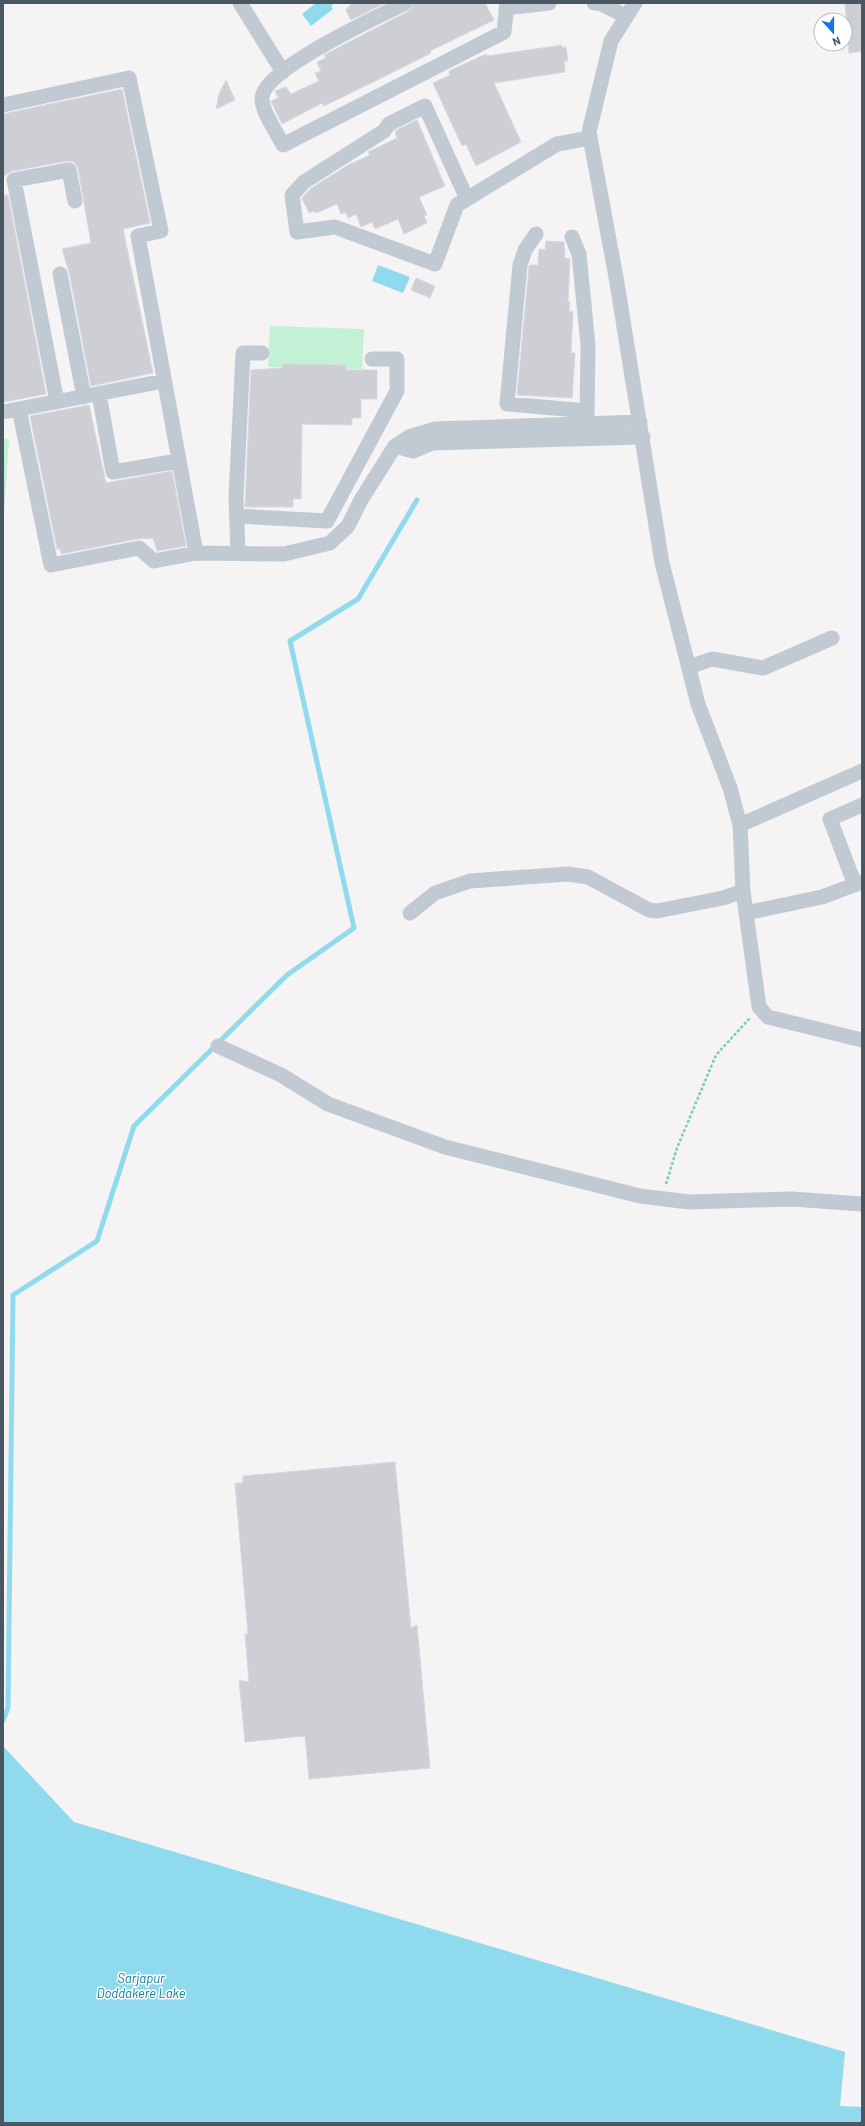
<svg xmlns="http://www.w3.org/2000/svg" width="865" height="2126" viewBox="0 0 865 2126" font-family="Barlow,sans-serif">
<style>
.green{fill:#c3f1d5}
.water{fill:#90daee}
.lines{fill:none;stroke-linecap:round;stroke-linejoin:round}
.stream{stroke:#90daee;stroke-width:5}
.building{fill:#cdcfd5;stroke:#d7d9de}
.path{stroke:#7ad0a6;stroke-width:2.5;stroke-dasharray:3 2;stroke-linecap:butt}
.minor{stroke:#c1cad2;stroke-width:15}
.labels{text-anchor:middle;stroke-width:3;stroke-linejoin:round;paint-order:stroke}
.water-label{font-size:13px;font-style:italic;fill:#0c7c9b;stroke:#fff}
</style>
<rect width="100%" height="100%" fill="#f5f3f3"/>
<!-- green -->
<path class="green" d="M270,326L364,329L362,369L268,367Z
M3,438L9,440L3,529Z"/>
<!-- water -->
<path class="water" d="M316,3H335L331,6L333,9L311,26L302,14Z
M378,265L410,277L403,293L372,281Z
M3,1746L74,1822L845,2052L840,2106L862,2107V2123H3Z"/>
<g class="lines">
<!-- stream -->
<path class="stream" d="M3,1720L8,1708L13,1295L97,1241L134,1126L287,975L354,928L290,641L358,599L417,500"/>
</g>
<!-- building -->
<path class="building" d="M352,3H385L351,20L346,10Z
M414,3H485L494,20L430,51L431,53L369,84L324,106L322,103L282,124L271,101L278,98L275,91L286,87L291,94L319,81L315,73L321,71L317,62L326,58L324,55L409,11Z
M845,3H862V51L849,53Z
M562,45V48L566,47L568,61H564L565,72L494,83L521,142L476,166L466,144L462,146L433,83L450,75L449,71L486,54L487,56Z
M226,80L235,100L216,109L219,94Z
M122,89L150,223L123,229L153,373L91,386L69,272L62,249L91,243L78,168L74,162L67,161L12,171L3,177V114Z
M417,120L445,186L419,197L427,215L424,216L427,223L404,234L398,219L375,229L372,222L361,227L356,214L348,218L346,212L341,214L337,204L316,213L314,211L309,213L302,198L310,189L348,165L370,155L368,152L397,138L395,131Z
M3,195H8L46,394L3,402Z
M546,241L564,242L565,258L570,259L568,302H570L569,311H573L571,353H575L572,398L517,395L529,267L530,265H538L539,249L545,250Z
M416,278L435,286L430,298L411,290Z
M283,364L346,365V370H377V399H361V418H352V425L302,424L301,499H293V507H245L251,370L282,368Z
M89,405L106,483L172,471L186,546L157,551L153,538L137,539L61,554L60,549H57L30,416Z
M395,1462L411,1628L417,1625L430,1768L309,1779L305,1736L245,1742L239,1680L249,1682L245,1634H248L235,1483H243V1476Z"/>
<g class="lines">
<!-- path -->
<path class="path" d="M666,1184L677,1148L716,1055L750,1018"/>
<!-- minor -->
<path class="minor" d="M240,3L283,72
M405,3C378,17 264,68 262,98C261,110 277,133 283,145L504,32L507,3
M594,3H599L626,16
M635,3L611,41L589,132L616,277L662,563L698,704L730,788L740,825L743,891L759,1007L768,1017L862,1040
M506,8L549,3
M3,105L129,78L161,231L138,236L196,553
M467,199L425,106L389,124L384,131L304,182L292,195L297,232L335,227L435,264L457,205L557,144L590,138
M536,234L525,250L520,265L507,404L587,411
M572,237L579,254L588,345L587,420
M60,274L84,397
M99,394L113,472L178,461
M57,402L14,180L69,170L75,201
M19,409L51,565L139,548L154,561L196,553L284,554L330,543L348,526L361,500L395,446
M3,412L164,381
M640,422L435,429L409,437L395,446L413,451L432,443L643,437
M237,516L327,521L397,391V359H372
M238,553L236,497L243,353H262
M689,667L712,659L763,668L832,638
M740,825L862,771
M855,885L830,819L862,805
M410,913L435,893L470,881L568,874L588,877L649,910L657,911L723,898L743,891
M746,913L822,897L862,882
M218,1046L281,1075L328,1104L445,1147L640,1196L689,1202L792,1199L862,1204"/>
</g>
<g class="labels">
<!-- water labels -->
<g class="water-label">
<text x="141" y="1983">Sarjapur<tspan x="141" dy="15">Doddakere Lake</tspan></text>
</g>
</g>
<!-- border -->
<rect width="865" height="2126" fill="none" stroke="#4a5661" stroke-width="8"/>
<!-- north arrow -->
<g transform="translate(833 32) rotate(159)"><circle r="19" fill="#ffffff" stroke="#b7bbc0"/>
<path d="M0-3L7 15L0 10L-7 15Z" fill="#1a73e8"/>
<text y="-6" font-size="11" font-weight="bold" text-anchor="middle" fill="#4a5661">N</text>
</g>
</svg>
